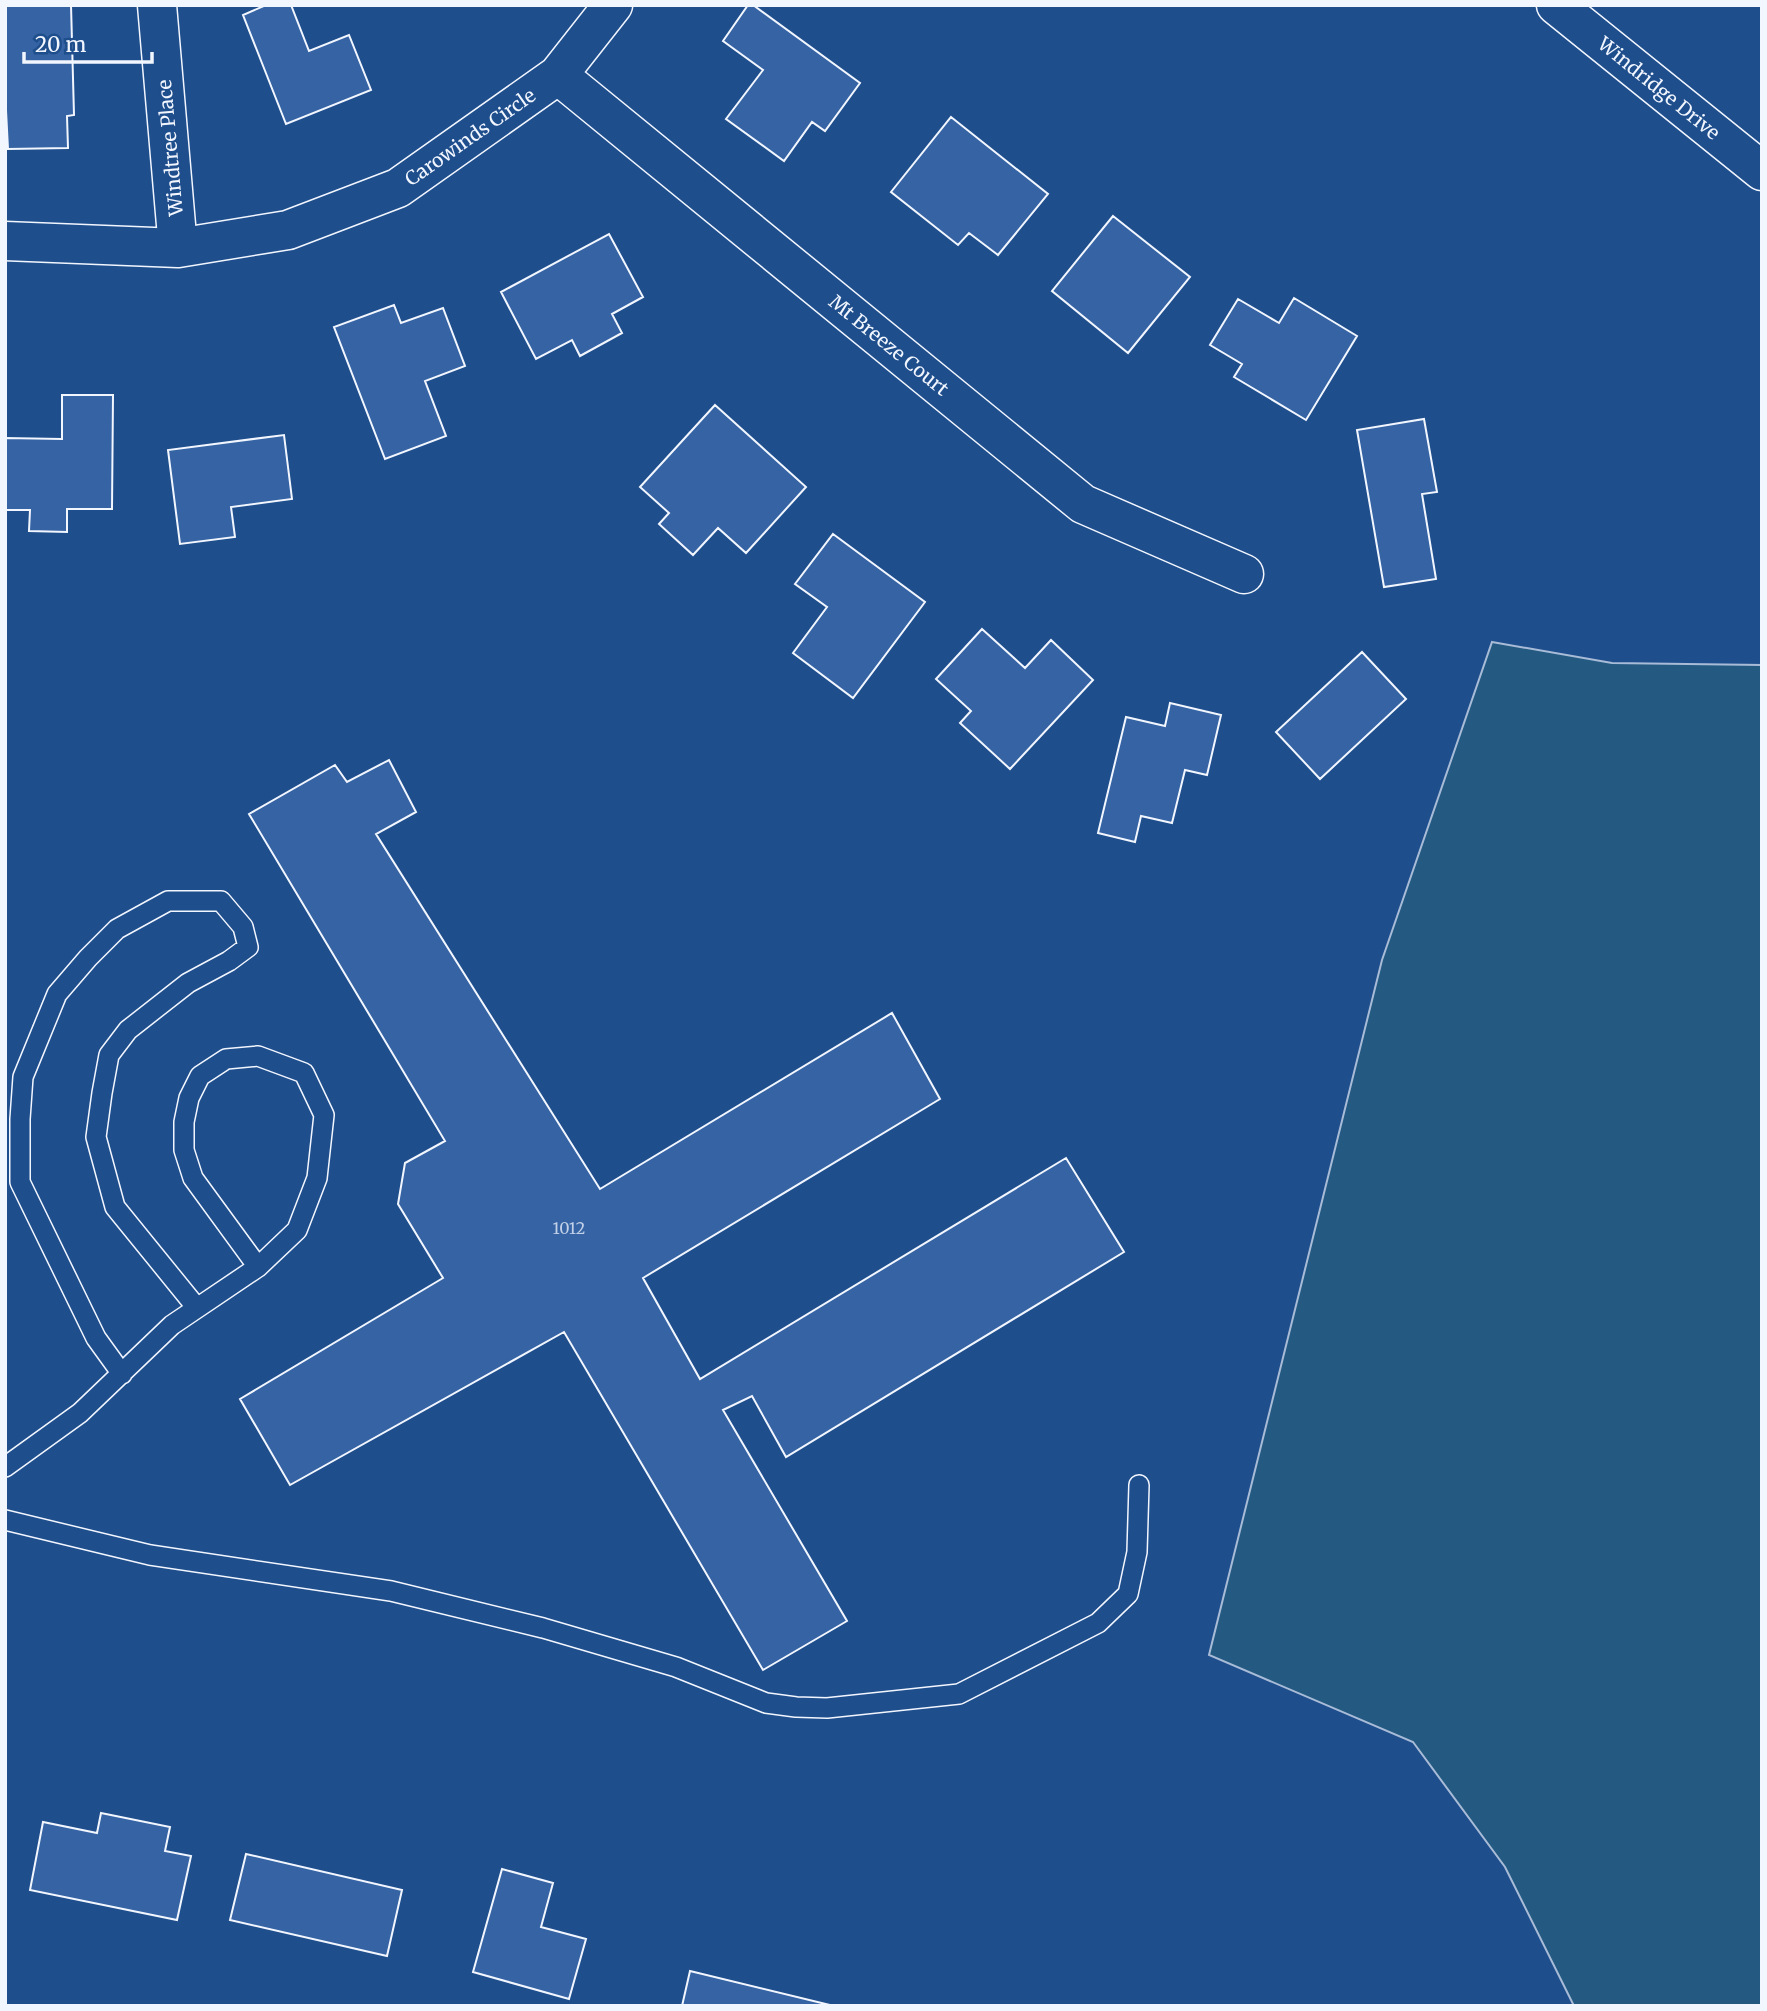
<svg xmlns="http://www.w3.org/2000/svg" width="1767" height="2011" viewBox="0 0 1767 2011" font-family="Merriweather,serif">
<style>
.green{fill:#245a82;stroke:#a8bbd7;stroke-width:2}
.building{fill:#3563a3;stroke:#f2f6ff;stroke-width:2}
.lines{fill:none;stroke-linecap:round;stroke-linejoin:round}
.service-casing{stroke:#f2f6ff;stroke-width:22}
.minor-casing{stroke:#f2f6ff;stroke-width:41}
.service{stroke:#1f4e8c;stroke-width:19}
.minor{stroke:#1f4e8c;stroke-width:38}
.labels{text-anchor:middle;stroke-width:5;stroke-linejoin:round;paint-order:stroke}
.number-label{font-size:16px;fill:#c3d1e8}
.street-label{font-size:19px;fill:#f2f6ff;stroke:#1f4e8c}
</style>
<rect width="100%" height="100%" fill="#1f4e8c"/>
<!-- green -->
<path class="green" d="M1492,642L1612,663L1762,665V2006H1574L1505,1867L1413,1742L1209,1655L1382,960Z"/>
<!-- building -->
<path class="building" d="M5,5H71L74,115L67,116L68,148L8,149L5,91Z
M266,5H291L309,51L349,35L371,90L286,124L243,15Z
M748,5H753L860,83L825,131L812,122L784,161L726,119L763,70L723,41Z
M951,117L1048,194L998,255L969,233L958,245L891,192Z
M1113,216L1190,277L1128,353L1052,291Z
M609,234L643,297L612,314L622,333L580,356L572,340L536,359L501,292Z
M1294,298L1357,336L1306,420L1234,377L1242,364L1210,345L1238,299L1279,323Z
M394,305L401,323L443,308L465,366L425,381L446,436L385,459L334,327Z
M62,395H113L112,509H67V532L29,531L30,510H5V438L62,439Z
M715,405L806,487L746,553L718,528L693,555L659,524L669,513L640,487Z
M1424,419L1437,492L1422,494L1436,579L1384,587L1357,430Z
M284,435L292,499L231,507L235,537L180,544L168,450Z
M833,534L925,602L853,698L793,653L827,607L795,584Z
M982,629L1025,668L1051,640L1093,680L1010,769L960,723L971,711L936,679Z
M1362,652L1406,699L1320,779L1276,732Z
M1170,703L1221,715L1207,775L1185,770L1172,823L1141,816L1135,842L1098,833L1126,717L1165,726Z
M389,760L416,812L376,834L600,1189L892,1013L940,1099L643,1278L700,1379L1066,1158L1124,1252L786,1457L752,1396L723,1410L847,1621L763,1670L564,1332L290,1485L240,1399L443,1278L398,1204L405,1163L445,1141L249,814L335,765L347,782Z
M101,1813L170,1827L165,1851L191,1856L177,1920L30,1890L43,1822L97,1833Z
M246,1854L402,1890L387,1956L230,1920Z
M502,1869L553,1883L541,1927L586,1939L569,1999L473,1972Z
M690,1971L834,2006H682Z"/>
<g class="lines">
<!-- service casing -->
<g class="service-casing">
<path id="service" d="M122,1374L96,1338L20,1182V1119L23,1077L57,994L88,958L117,929L168,901H221L243,927L248,947L229,961L188,983L128,1030L109,1055L102,1093L96,1137L115,1207L197,1308
M5,1467L80,1413L172,1325L258,1267L297,1230L317,1178L324,1115L304,1073L258,1056L226,1059L200,1076L189,1098L184,1122V1150L193,1178L258,1267
M5,1520L150,1555L391,1591L543,1628L676,1667L766,1703L796,1707L827,1708L959,1694L1098,1623L1128,1594L1137,1552L1139,1485"/>
</g>
<!-- minor casing -->
<g class="minor-casing">
<path id="minor" d="M157,5L178,248
M1556,5L1762,171
M558,75L1083,504L1244,574
M5,241L178,248L288,230L398,188L558,75L613,5"/>
</g>
<!-- service -->
<use href="#service" class="service"/>
<!-- minor -->
<use href="#minor" class="minor"/>
</g>
<g class="labels">
<!-- number labels -->
<g class="number-label">
<text x="569" y="1234">1012</text>
</g>
<!-- street labels -->
<g class="street-label">
<text transform="translate(1659 88) rotate(39)" y="7">Windridge Drive</text>
<text transform="translate(470 137) rotate(-35)" y="7">Carowinds Circle</text>
<text transform="translate(170 148) rotate(-95)" y="7">Windtree Place</text>
<text transform="translate(889 345) rotate(39)" y="7">Mt Breeze Court</text>
</g>
</g>
<!-- border -->
<rect width="1767" height="2011" fill="none" stroke="#f2f6ff" stroke-width="14"/>
<!-- scale -->
<path d="M24 52v10h128v-10" fill="none" stroke="#f2f6ff" stroke-width="3.5"/>
<text x="35" y="52" font-size="21" fill="#f2f6ff" stroke="#1f4e8c" stroke-width="5" paint-order="stroke">20 m</text>
</svg>
